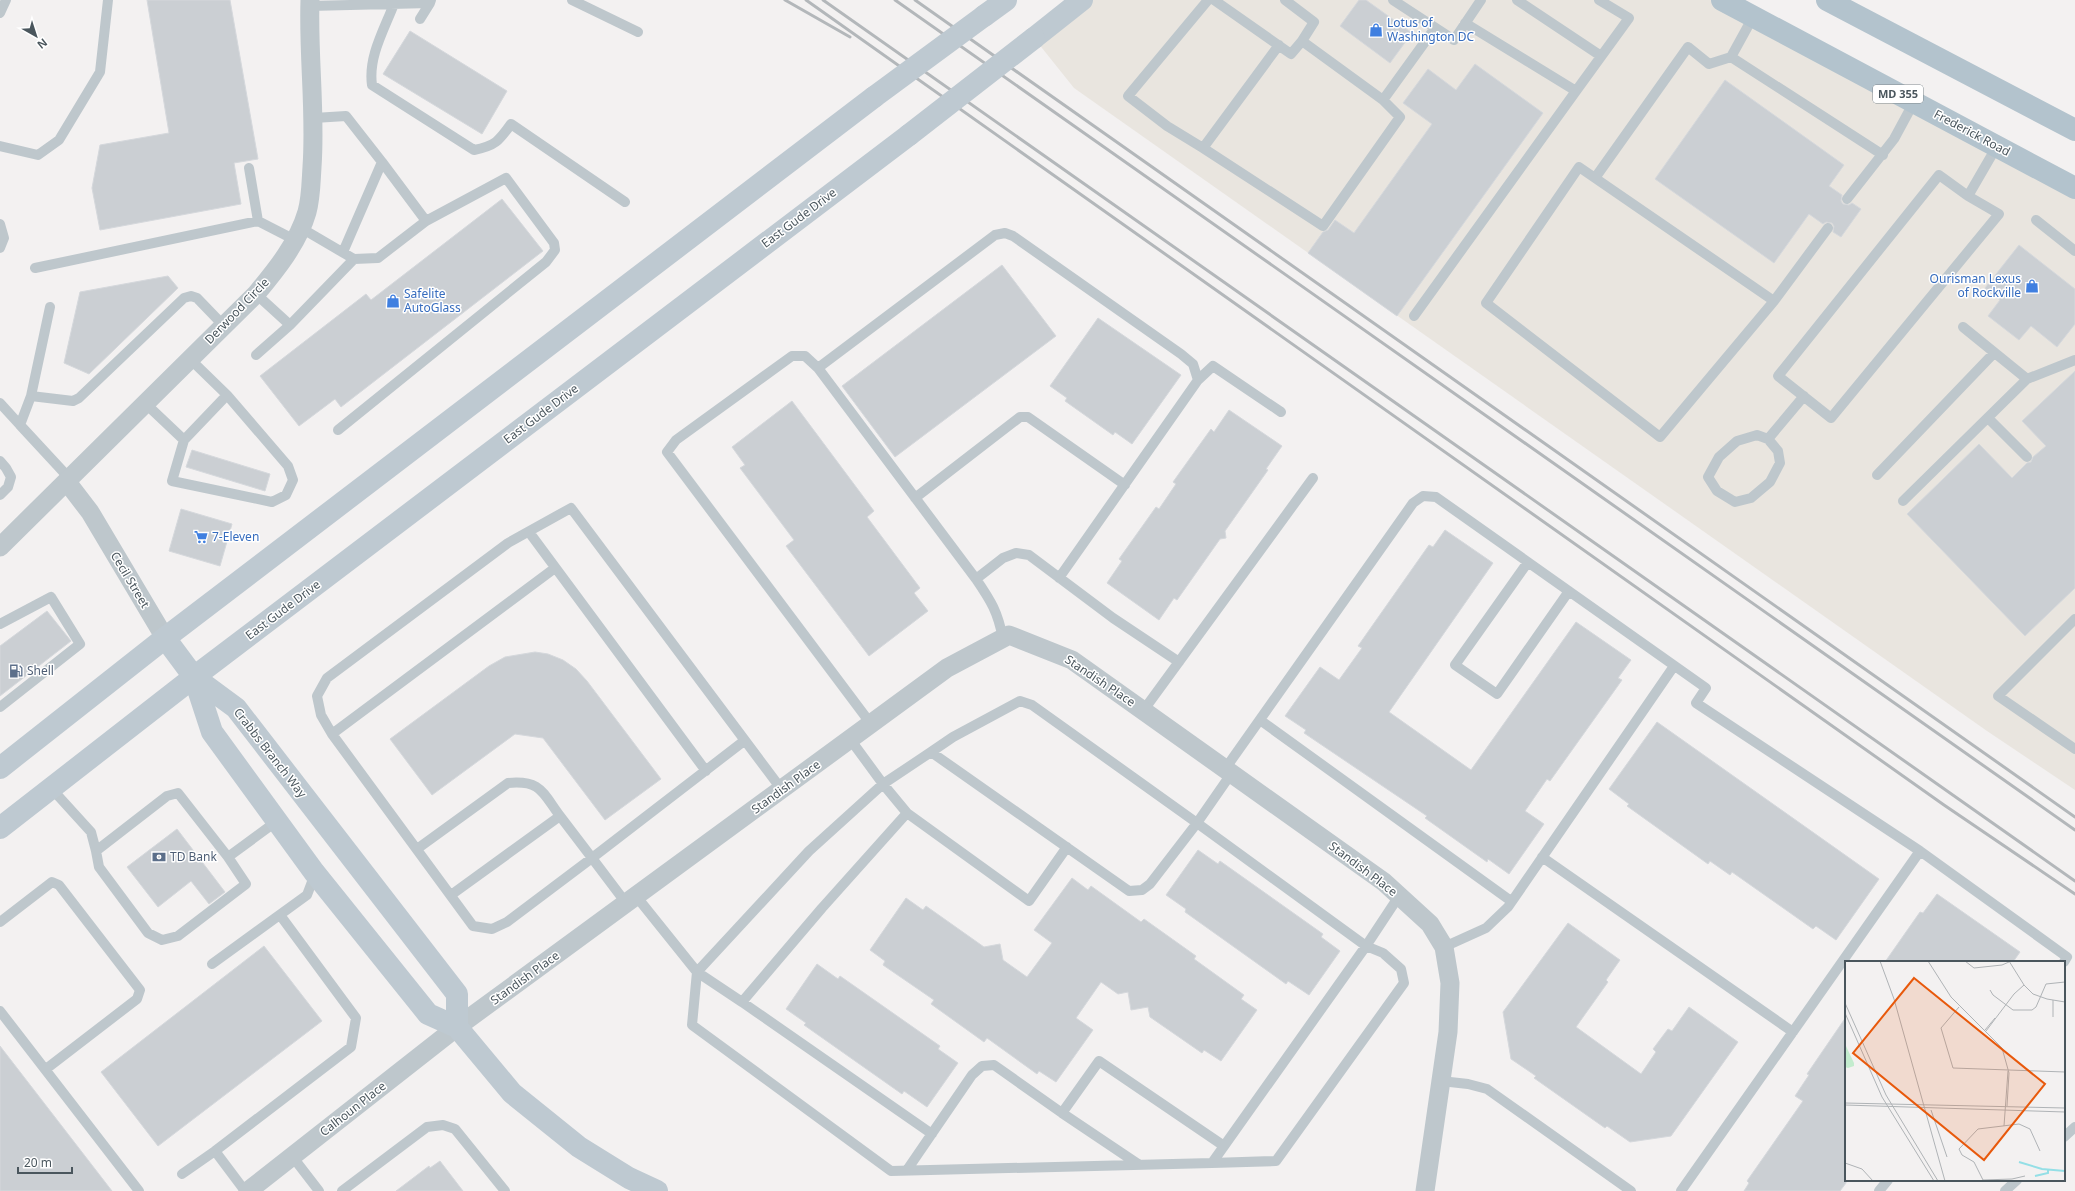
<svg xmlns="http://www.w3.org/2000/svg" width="2075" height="1191" viewBox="0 0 2075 1191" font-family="'Noto Sans',sans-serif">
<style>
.commercial{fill:#e9e5df}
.building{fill:#cbcfd3;stroke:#d5d8dc}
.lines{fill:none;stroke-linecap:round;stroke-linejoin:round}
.lane{stroke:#bec7cc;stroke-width:10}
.street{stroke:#bec7cc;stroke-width:19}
.secondary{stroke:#bec9d1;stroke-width:22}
.primary{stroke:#b3c3cd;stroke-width:22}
.rail{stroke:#b3b7ba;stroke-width:3}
.secondary-bridge{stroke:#bec9d1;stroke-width:22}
.labels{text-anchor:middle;stroke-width:3;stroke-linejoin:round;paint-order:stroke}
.shield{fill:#fff;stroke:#80898e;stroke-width:1}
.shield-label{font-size:11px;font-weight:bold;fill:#4a565d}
.shop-label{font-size:12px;fill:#366cbe;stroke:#fff;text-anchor:start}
.street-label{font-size:12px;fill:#4a565d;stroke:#fff}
.service-label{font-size:12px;fill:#4e5e75;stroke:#fff;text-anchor:start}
.inset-river{fill:none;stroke:#94dfe6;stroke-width:2}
.inset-road{fill:none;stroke:#afb3b6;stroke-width:1}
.view{fill:#e8590c;fill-opacity:0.15;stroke:#e8590c;stroke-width:2}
.inset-edge{fill:none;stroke:#4a565d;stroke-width:2}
</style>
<rect width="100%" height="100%" fill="#f3f1f1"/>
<!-- commercial -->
<path class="commercial" d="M1082,0H1722L2075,188V790L1987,731L1074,88L1034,38Z"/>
<!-- building -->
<path class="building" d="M147,0H230L258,159L234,163L241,204L100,230L92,188L100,145L169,133Z
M1359,0H1366L1412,33L1390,63L1340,26Z
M410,31L507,91L482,134L383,74Z
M1475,64L1543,113L1397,316L1308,253L1323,232L1328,230L1335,220L1354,233L1432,124L1403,103L1428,69L1456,90Z
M1725,80L1844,165L1829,186L1842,195L1841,201L1843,204L1849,205L1852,203L1861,209L1841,237L1833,232L1834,226L1832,223L1826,222L1823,224L1809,214L1774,263L1655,179Z
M502,199L543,251L341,407L335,399L299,426L260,376L366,294L371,300Z
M2019,245L2075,289V324L2057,347L2031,326L2019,340L1988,316L2000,300L1985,288Z
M1002,265L1056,336L895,457L842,386Z
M168,276L178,288L89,374L64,363L80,292Z
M1098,318L1181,375L1132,444L1115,432L1113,435L1065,401L1067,398L1050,386Z
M2075,371V588L2025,636L1907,514L1979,444L2012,478L2027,463L2031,462L2033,457L2046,446L2022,421Z
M792,401L874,511L867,517L920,588L914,593L928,611L869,656L786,546L794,540L740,468L745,465L732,447Z
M1229,410L1282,446L1266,469L1268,470L1225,531L1226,538L1220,539L1177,600L1174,598L1159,620L1107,583L1122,561L1119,559L1156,507L1159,509L1176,484L1173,482L1211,429L1214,432Z
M192,450L270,474L265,491L186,467Z
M181,509L232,524L220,566L169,551Z
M1445,530L1493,563L1389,712L1471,770L1576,622L1631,660L1618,678L1622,680L1550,781L1547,779L1525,811L1544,824L1509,874L1488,859L1487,862L1425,818L1427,816L1304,733L1306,730L1285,716L1320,667L1339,680L1362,648L1358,646L1429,545L1433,547Z
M47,611L71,641L0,696V646Z
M535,652L548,654L563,660L576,669L587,681L661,779L605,820L543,738L515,734L432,795L390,739L489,666L505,657Z
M1657,722L1879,879L1836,940L1816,926L1813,929L1732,872L1730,875L1710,861L1708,864L1627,806L1629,804L1609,789Z
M177,829L225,892L209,904L191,881L158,907L127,867Z
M1198,850L1218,864L1220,861L1323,934L1321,937L1340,951L1309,995L1288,981L1286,984L1185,912L1186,909L1166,895Z
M1072,878L1088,890L1091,886L1141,922L1144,919L1196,956L1194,959L1244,995L1241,999L1257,1010L1221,1061L1204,1050L1202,1053L1150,1017L1148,1007L1131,1010L1128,992L1118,994L1101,982L1076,1018L1093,1030L1056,1082L1039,1071L1037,1074L987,1038L984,1042L931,1004L934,1000L883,965L885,961L870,950L906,898L923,910L926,906L984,947L1000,944L1003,960L1027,977L1052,943L1034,930Z
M1937,894L2020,952L2013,962H1885L1920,912L1923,913Z
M1568,923L1620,960L1606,980L1608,982L1576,1027L1641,1074L1656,1052L1653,1049L1668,1029L1672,1031L1689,1007L1738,1042L1671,1136L1630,1142L1607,1126L1605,1128L1534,1078L1536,1076L1511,1059L1503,1012Z
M264,946L322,1021L158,1146L101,1072Z
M817,964L838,979L840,976L940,1046L938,1049L958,1063L927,1107L904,1091L902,1094L804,1025L806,1023L786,1009Z
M1846,1017V1183L1840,1191H1744L1749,1183L1747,1181L1803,1101L1795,1096L1809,1075L1807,1074Z
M0,1046L112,1191H0Z
M440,1161L463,1191H396L429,1166L430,1168Z"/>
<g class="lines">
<!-- lane -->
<path class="lane" d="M572,0L638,32
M1214,0L1291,54L1302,41
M1285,0L1314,22L1302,41L1383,100L1435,28
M1393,0L1454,40L1481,0
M1517,0L1601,56
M394,4C384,30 368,57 372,85L474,150C495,146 499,141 511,124L625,202
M310,6L430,3L431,0
M0,13L6,0
M1753,17L1731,57L1883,155
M420,19L430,3
M1279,45L1203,148L1323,226L1400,117L1383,100
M1576,91L1629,18L1599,0
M314,118L346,116L382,162L343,252
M0,146L38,155L59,140L100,72L108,0
M1203,148L1167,126L1128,96L1208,0
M382,162L426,221
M249,168L258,221L295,240
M1595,178L1688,47L1709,64L1731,57
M1968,196L1999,214L1831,418L1778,376L1939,175L1968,196L1997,146
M1847,199L1894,139L1914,102
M2036,220L2075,251
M0,224L4,238L0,248
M301,228L354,259L378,258L426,221L506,178L554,243L555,250L546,262L338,430
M35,268L258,221
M256,294L290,325
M1774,301L1579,167L1486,303L1660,437L1774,301L1828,228
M1414,316L1576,91L1465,23
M1963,327L2027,379L2075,360
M256,355L290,325L354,259
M818,368L805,356H792L676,440L667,452L871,724
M31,396L50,307
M0,403L20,425
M146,404L184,440L172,481L272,502L286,495L293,480L288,466L227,395L190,359
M1988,418L2027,457
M1768,439L1778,451L1780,463L1770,482L1751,498L1735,502L1717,491L1708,477L1719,457L1737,441L1757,435L1768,439L1804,396
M184,440L227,395
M0,461L6,468L11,477L8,487L0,495
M1877,475L1994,353
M70,479L20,425L31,396L73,401L79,398L184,298L191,296L197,298L224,326
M915,498L1020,417H1028L1125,485
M1903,501L2027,379
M529,532L706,771
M1528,562L1455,665L1497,694L1569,591
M1059,578L1198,380L1213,366L1281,412
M976,579L818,368L995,235L1005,233L1013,236L1181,354L1193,364L1198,380
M2075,619L1998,696L2075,749
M0,624L51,597L80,644L0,707
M1003,639C998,612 991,601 976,579L1003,558L1016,553L1029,555L1113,618L1179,662
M1143,711L1313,478
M1260,720L1511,901
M332,734L555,568
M850,739L883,784L931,752L1129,891L1142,890L1150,884L1197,823L1032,705L1020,701L953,737L931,752
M1225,769L1413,503L1423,496L1436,497L1706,688L1696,703L1920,851L2067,957L2064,962
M51,788L91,832L96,851
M907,813L822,908L742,1002L697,972L809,851L883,784L907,813L1029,901L1067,847
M417,849L508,783C541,780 542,792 560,816
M228,857L246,884L178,936L162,940L148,933L99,867L96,851L167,796L178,793L228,857L277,821
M1542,857L1793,1032
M451,895L560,816L592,858L744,741
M636,896L697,972L692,1025L891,1171L1212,1163L1366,946L1399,896
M626,903L592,858L507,922L492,929L473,926L332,734L321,715L317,696L327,678L508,543L571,508L782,790
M0,922L52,882L59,885L140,990L137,999L46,1069
M1444,947L1486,928L1508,907L1674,666
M212,964L307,895L315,874
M742,1002L932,1134
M0,1011L139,1191
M1441,1081L1468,1084L1487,1089L1631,1191
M2064,1137L2075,1127
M292,1156L319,1191
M1212,1163L1276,1161L1404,983L1401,969L1383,953L1366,946L1197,823L1231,774
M1138,1164L1062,1113L1099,1061L1224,1146
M907,1170L972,1075L982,1066L994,1065L1062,1113
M182,1174L215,1151
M245,1191L215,1151L351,1047L356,1018L280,915
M342,1191L427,1127L443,1125L455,1129L505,1191
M1681,1191L1920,851
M1879,1191L1888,1180
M2005,1191L2017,1180"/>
<!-- street -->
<path class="street" d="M67,482L90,512L165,638
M0,547L256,294C276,270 298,243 307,212C311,198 311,182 312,167C316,111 308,56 310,0
M248,1191L457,1027L947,668L1009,635L1072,660L1384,882L1430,924L1444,947L1450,983L1448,1032L1425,1191"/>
<!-- secondary -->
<path class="secondary" d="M984,16L1006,0
M1034,38L1082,0
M165,638L194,677L236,708L457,994V1027
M194,677L212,732L314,872L428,1014L457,1027L512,1093L579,1147L629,1178L657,1191
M0,768L165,638L874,97
M0,828L194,677L909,135"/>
<!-- primary -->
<path class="primary" d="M1722,0L2075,188
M1827,0L2075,130"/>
<!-- rail -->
<path class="rail" d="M785,0L850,37
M806,0L1944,805L2075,894
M823,0L2075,881
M895,0L2075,830
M915,0L2075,817"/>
<!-- secondary-bridge -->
<path class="secondary-bridge" d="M874,97L984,16
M909,135L1034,38"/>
</g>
<!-- icons -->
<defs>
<g id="shop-bare" transform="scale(1.08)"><path d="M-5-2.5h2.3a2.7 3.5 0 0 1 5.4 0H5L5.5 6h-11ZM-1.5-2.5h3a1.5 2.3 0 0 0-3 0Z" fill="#3f7fe0" stroke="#fff" stroke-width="2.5" paint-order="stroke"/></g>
<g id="supermarket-bare" transform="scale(1.08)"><path d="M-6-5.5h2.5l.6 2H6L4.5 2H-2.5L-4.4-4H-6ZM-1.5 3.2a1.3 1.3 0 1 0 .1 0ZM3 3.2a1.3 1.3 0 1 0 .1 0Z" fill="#3f7fe0" stroke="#fff" stroke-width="2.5" paint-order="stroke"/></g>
<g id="fuel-bare" transform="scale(1.08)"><path d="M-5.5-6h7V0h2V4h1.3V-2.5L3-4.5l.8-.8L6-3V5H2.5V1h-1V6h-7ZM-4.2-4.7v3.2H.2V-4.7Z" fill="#5c6f8a" stroke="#fff" stroke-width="2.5" paint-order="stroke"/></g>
<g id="bank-bare" transform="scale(1.08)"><path d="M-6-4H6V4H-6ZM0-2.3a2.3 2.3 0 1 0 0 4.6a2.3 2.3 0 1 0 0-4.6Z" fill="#5c6f8a" stroke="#fff" stroke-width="2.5" paint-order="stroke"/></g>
</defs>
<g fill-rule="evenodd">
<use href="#shop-bare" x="1376" y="30"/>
<use href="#shop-bare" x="2032" y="286"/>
<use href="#shop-bare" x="393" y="301"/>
<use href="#supermarket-bare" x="201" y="537"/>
<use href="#fuel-bare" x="16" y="671"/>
<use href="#bank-bare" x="159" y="857"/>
</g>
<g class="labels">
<!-- shield labels -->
<rect class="shield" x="1873" y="85" width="50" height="18" rx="3"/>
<g class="shield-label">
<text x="1898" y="98">MD 355</text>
</g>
<!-- shop labels -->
<g class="shop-label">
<text x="1387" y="27">Lotus of<tspan x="1387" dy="14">Washington DC</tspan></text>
<text x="2021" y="283" text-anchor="end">Ourisman Lexus<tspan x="2021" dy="14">of Rockville</tspan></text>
<text x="404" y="298">Safelite<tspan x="404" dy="14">AutoGlass</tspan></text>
<text x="212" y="541">7-Eleven</text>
</g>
<!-- street labels -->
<g class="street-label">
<text transform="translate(1972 133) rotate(28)" y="4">Frederick Road</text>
<text transform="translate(799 218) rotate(-37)" y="4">East Gude Drive</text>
<text transform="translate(237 311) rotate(-46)" y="4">Derwood Circle</text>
<text transform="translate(541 414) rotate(-37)" y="4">East Gude Drive</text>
<text transform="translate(130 580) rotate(59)" y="4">Cecil Street</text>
<text transform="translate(283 610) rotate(-37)" y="4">East Gude Drive</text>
<text transform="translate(1100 681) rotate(34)" y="4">Standish Place</text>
<text transform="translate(270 753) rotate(52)" y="4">Crabbs Branch Way</text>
<text transform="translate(786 787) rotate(-36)" y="4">Standish Place</text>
<text transform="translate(1363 869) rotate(37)" y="4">Standish Place</text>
<text transform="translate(525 978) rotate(-36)" y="4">Standish Place</text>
<text transform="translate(353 1109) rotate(-38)" y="4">Calhoun Place</text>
</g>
<!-- service labels -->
<g class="service-label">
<text x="27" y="675">Shell</text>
<text x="170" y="861">TD Bank</text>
</g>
</g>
<!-- overview -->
<g transform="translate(1845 961)">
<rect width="220" height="220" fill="#f3f1f1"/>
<path d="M0,83L9,102V105L3,107L0,106Z" fill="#c3ecce"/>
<path class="inset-river" d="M174,201L197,208L220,210M190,215L203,212V209"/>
<path class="inset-road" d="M35,0L49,38L100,220M83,0L106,36L157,87L164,112L162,145M120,0L129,7L157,4L164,1M164,0L179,24L188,33L202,38L220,41M145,29L148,34L168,49H187L191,46L201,23L220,21M0,42L41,134L93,220M114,46L96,67L108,107L220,111M0,52L37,136L89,220M208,56V39M140,69L150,57M141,70L169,33L179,24M0,142L220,147M0,144L220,151M86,149L102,196M159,165L163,110M0,202L17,208L28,220M180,215L167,218L138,219L129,201L117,194L114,188L133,168L174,163L185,168L195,190"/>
<path class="view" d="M69,17L200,123L139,199L8,92Z"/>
<rect width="220" height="220" class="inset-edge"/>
</g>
<!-- north arrow -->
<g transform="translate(36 36) rotate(141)" stroke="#ffffff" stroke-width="3" paint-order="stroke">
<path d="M0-3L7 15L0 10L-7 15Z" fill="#4a565d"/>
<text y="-6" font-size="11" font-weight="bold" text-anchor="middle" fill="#4a565d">N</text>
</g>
<!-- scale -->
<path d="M18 1167v6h54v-6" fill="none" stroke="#4a565d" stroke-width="2"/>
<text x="24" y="1167" font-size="12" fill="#4a565d" stroke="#ffffff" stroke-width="3" paint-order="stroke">20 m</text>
</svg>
